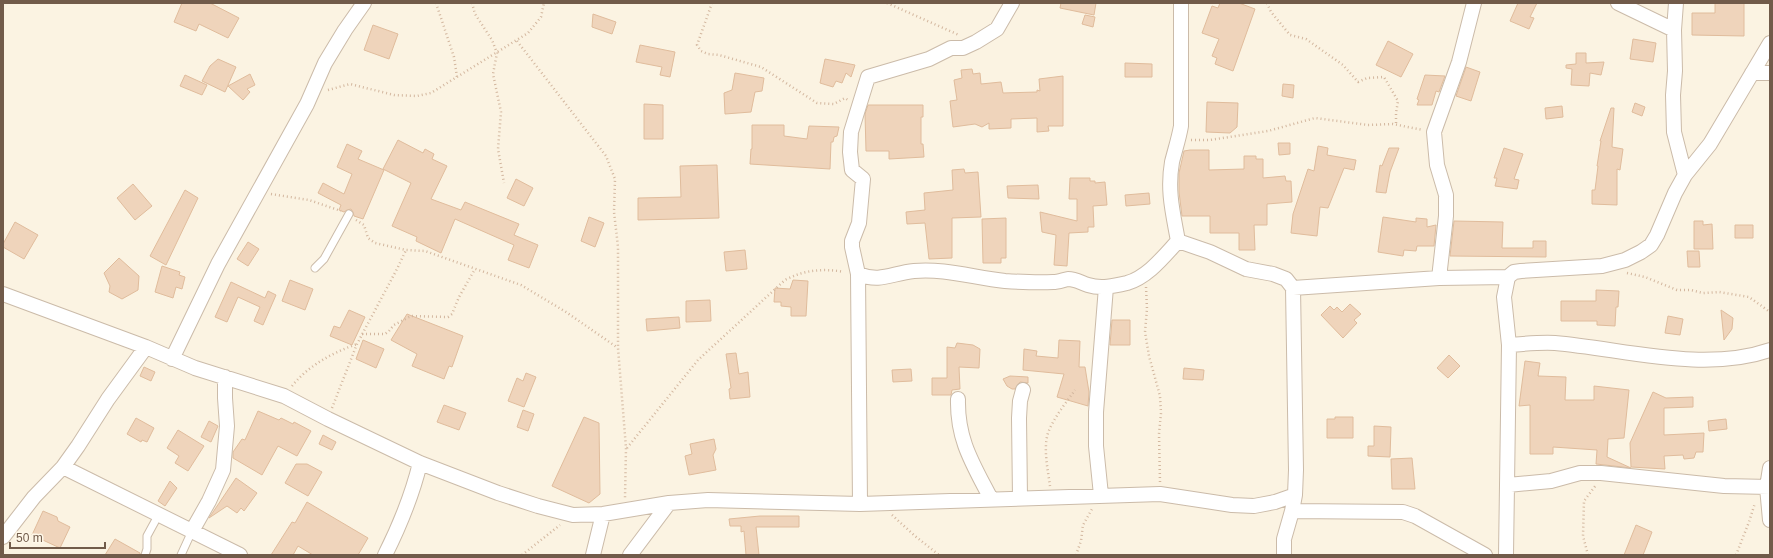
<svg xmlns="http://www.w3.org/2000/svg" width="1773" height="558" viewBox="0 0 1773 558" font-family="Helvetica,sans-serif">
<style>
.building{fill:#efd4bb;stroke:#e0bc9c}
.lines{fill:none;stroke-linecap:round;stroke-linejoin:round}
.lane-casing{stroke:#cbbba9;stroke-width:9}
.street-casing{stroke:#cbbba9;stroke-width:16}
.path{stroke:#d3b79f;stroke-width:2.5;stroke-dasharray:1 3;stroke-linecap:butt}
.lane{stroke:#fff;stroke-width:7}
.street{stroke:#fff;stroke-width:14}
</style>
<rect width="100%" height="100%" fill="#fbf3e2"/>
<!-- building -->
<path class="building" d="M182,3H210L239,18L228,38L199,24L196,31L174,22Z
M1061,3H1096L1094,15L1060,8Z
M1220,3H1239L1255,9L1233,71L1215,64L1217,58L1212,56L1219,39L1202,33L1212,6L1218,8Z
M1518,3H1537L1530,17L1534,18L1529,29L1510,21Z
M1715,3H1744V36L1692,35V13H1715Z
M593,14L616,22L612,34L592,27Z
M1085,15L1095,17L1093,27L1082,24Z
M373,25L398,34L389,59L364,50Z
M1633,39L1656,43L1653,62L1630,59Z
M1388,41L1413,54L1401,77L1376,65Z
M640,45L675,52L670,77L660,75L662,67L636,62Z
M1576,53H1586V63L1604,62L1601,75L1590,73L1589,86L1571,85L1572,69L1566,68V65L1576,64Z
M218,59L236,67L225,92L202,81L210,66Z
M825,59L855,65L851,77L846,73L842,83L836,81L833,87L820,83Z
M1125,63L1152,64V77H1125Z
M1466,67L1480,72L1471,101L1456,96Z
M972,69L973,74L980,73L981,84L1001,82L1003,93L1037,92V90L1040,91L1039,79L1063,76V126H1048L1049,131L1037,132V118L1011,119V128L989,129V123L982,127L975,124L953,127L950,101L957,100L954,80L962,78L961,70Z
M735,73L764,78L762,91L755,92L751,112L725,114L724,93L732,90Z
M250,74L255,85L247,89L250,92L243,100L228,86Z
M185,75L207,85L202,95L180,86Z
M1425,75L1445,76L1439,92L1436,91L1432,105H1417L1419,100L1417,99Z
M1283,84L1294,85L1293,98L1282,96Z
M1207,102L1238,103L1237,127L1230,133L1206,132Z
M1635,103L1645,107L1642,116L1632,112Z
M644,104L663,105V139H644Z
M868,105H923V117H921V144H923L924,157L889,159V151H866L865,114Z
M1562,106L1563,117L1546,119L1545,108Z
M1611,108H1614L1612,147L1623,149L1620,170L1617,169V205L1592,204V190H1595L1598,166H1597L1601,141H1600Z
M752,125H784V136L807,139L809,126L839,127L837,136L834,137L833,142H831L830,169L750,164L751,149H752Z
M398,140L423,153L425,149L434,154L432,159L447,166L431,199L461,210L465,202L519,224L514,235L538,245L529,268L508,260L514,245L455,219L441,253L416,241L417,237L392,226L411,183L383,169Z
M1278,143H1290V154L1279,155Z
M347,144L362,151L358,159L384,170L363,219L354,216L353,212L351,209L347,210L344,212L339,210L341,205L318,193L323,183L344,194L352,174L337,167Z
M1318,146L1328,148L1327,155L1356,160L1354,170L1344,168L1328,208L1320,207L1317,236L1291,233L1293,214L1308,169L1314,171Z
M1389,148H1399L1390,172L1386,193L1376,192L1380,165L1382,166Z
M1504,148L1523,154L1514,179L1519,180L1517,189L1495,186L1497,178H1494Z
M1190,150H1209V170L1244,169V156H1256V159H1263V178L1285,176L1286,181H1291L1292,202L1267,204V225H1254L1255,250H1239V233H1210V216H1182L1179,192V173L1184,151Z
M717,165L719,218L638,220V198L681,197L680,166Z
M964,169L965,173L978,172L981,217L952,218V258L929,259L925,223L907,224L906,212L925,210L924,193L953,190L952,170Z
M1070,178H1090V181H1095V183L1105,182L1107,205L1093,206L1094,227H1088V232L1069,233L1067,266L1054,265L1056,235L1042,232L1040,212L1077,221V199H1069Z
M516,179L533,188L524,206L507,198Z
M133,184L152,206L135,220L117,198Z
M1038,185L1039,199L1008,198L1007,186Z
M185,190L198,198L166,265L150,256Z
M1149,193L1150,204L1126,206L1125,195Z
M589,217L604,223L595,247L581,241Z
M1383,217L1416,222V218L1427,219V227L1436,225L1434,246H1417L1416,251L1404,250L1403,256L1378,252Z
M1006,218V258H1001V263H983L982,219Z
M1454,221L1503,222L1502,248H1533V241H1546V257L1450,256Z
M1694,221H1703V225L1712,224L1713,249H1694Z
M15,222L38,235L24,259L3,247V244Z
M1735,225H1753V238H1735Z
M248,242L259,249L248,266L237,259Z
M745,250L747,269L726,271L724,252Z
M1687,251H1699L1700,267H1688Z
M119,258L139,276L138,290L122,299L109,292L110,286L104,273Z
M162,266L180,272L179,275L185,277L182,289L176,287L173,298L155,292Z
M290,280L313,289L305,310L282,301Z
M793,280L808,281L806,316H791V307L781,306V302H774L775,288L790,289Z
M231,282L265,298L268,291L276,295L263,325L254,321L260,307L238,297L227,322L215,317Z
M1596,290L1619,291L1618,307H1616L1615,326L1597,325V321H1561V301H1596Z
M710,300L711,321L686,322V301Z
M1350,304L1361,314L1354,320L1357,323L1343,338L1321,315L1330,306L1334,310L1337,307L1342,312Z
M349,310L365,317L352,345L330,336L334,326L340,328Z
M1721,310L1733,318L1732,329L1724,340Z
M407,314L463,336L452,367L449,366L444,379L412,366L417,354L391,340Z
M1668,316L1683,319L1680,335L1665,333Z
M679,317L680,328L647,331L646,319Z
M1112,320H1130V345H1110Z
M363,340L384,349L376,368L356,359Z
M1059,340L1080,341L1079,367H1085L1089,392L1088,406L1057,397L1064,374L1023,370L1024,349L1037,351L1036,356L1058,358Z
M957,343L973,345L980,349L979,368L959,367L960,389L952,390L951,395H932V378H947V347L955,348Z
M736,353L739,374L748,372L750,397L730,399L729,389L731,388L726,354Z
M1449,355L1460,366L1448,378L1437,368Z
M1525,361L1540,363L1538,376L1566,377L1565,400H1594V386L1629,390L1624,438L1608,439L1607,457L1631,468L1596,464L1597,450L1553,447V454H1530V405L1519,406Z
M144,367L155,372L151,381L140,376Z
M1184,368L1204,370L1203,380L1183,379Z
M911,369L912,381L893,382L892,370Z
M526,373L536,377L524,407L508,401L517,378L523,381Z
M1010,376L1028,377V383L1020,382L1015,389H1012L1007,386L1003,379Z
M1653,392L1666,398L1693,397V407L1664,408V435L1704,433L1703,452H1696L1694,458L1684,459L1683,455L1664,456L1665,469L1631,467L1630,443Z
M444,405L466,413L459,430L437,422Z
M523,410L534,414L528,431L517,427Z
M258,411L279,420L281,418L293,424L294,422L311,431L297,456L278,446L262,475L233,458V452L242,439L245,440Z
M584,417L599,423L600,494L589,503L552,486Z
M1335,417H1353V438H1327V419H1335Z
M136,418L154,428L147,442L142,440L141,442L127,434Z
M1726,419L1727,429L1709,431L1708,421Z
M209,421L218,426L211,442L201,437Z
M1374,426L1391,427L1390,457L1368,456V446H1374Z
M178,430L204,446L188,471L175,463L179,456L167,448Z
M323,435L336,442L332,450L319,444Z
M714,439L716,449L713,455L716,470L689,475L685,456L692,454L690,444Z
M1412,458L1415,489H1392L1391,459Z
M296,464H307L322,472L308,496L285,483Z
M236,478L257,493L244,511L241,508L237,513L227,506L209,518Z
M170,481L177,488L165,506L158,501Z
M307,502L368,538L358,555H313L298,546L293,555H271L292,522L295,523Z
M43,511L57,517L58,521L70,527L60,548L32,535Z
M760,516H799V527H756L759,555H746L744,531L741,532V526H730L729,519Z
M1636,525L1652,532L1643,555H1624Z
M115,539L140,553V555H105Z"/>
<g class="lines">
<!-- lane casing -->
<g class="lane-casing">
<path id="lane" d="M315,268L324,259L349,214
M145,555L147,549V536L159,514
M181,555L192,531"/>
</g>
<!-- street casing -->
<g class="street-casing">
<path id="street" d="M1618,3L1674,30
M1676,3L1674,30L1675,71L1673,95L1674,132L1685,175
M1752,73H1770
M1178,241L1210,252L1246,269L1273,274L1286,279L1293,288L1296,470L1295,495L1292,511L1284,539V555
M1178,241C1173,213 1167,191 1172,162C1175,150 1179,138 1181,126V3
M858,274C881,283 892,273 914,271C944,268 975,278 1005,281C1021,282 1037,283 1053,282C1058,282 1063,280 1068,279C1076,279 1081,283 1088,285C1101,289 1114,286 1127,283C1148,277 1164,256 1178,241
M1439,278L1446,216V195L1437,165L1434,132L1459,62L1474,3
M1293,288L1439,278L1508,277
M3,294L146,347L195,368L284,396L328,419L420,463L498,493L538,506L573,515L603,514L669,503L708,500L860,504L1160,494L1232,505L1254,506L1275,502L1295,495
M1509,345C1524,344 1540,342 1555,343C1624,349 1703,373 1770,350
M172,359L218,264L307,104L325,63L345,30L364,3
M958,399C957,440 973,464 991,499
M63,467L240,555
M1770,468L1767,487L1770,520
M1508,485L1551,481L1580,473H1601L1724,486L1770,487
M1101,495L1096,446V412L1106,287
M1020,498L1019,418L1020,401L1023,390
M860,504L858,274L852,247V241L859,223L863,179L852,170L850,152L851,132L868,77L929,59L951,48H963L976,42L997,29L1012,3
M1292,511L1403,512L1415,516L1485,555
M192,531L209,501L223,470L227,426L225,398V377
M3,537L34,497L63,467L78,446L108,399L146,347
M385,555C400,525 412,496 420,463
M593,555L603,514
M630,555L669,503
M1506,555L1509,345L1504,297L1508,277L1514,272L1521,271L1602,266L1625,260L1641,252L1651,245L1657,235L1675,193L1685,175L1710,144L1770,43"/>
</g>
<!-- path -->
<path class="path" d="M436,3L454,57L457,77
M472,3L475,14L492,40L497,53L493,74L501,112L498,149L504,183
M712,3L697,45L701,51L708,54L719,55L761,67L817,103L834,104L845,98L848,100
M887,3L959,35
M1267,3L1271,12L1290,35L1306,39L1343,65L1358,82L1367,78L1384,77L1398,101L1396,113V125
M517,41L606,156L615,179L614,212L618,247V348L626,448L625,498
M328,90L350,84L394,95L417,96L431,93L528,33L541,17L544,3
M1191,140H1210L1268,131L1315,118L1368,125L1393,124L1423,130
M271,194L309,200L341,211
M356,220L364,225L368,238L375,243L406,250L425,251L521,285L566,312L618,348
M1627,273L1645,277L1677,290H1691L1703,293L1719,292L1749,297L1770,312
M1146,287L1147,309L1145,332L1149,356L1160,396L1161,413L1159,434L1160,482
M362,334H385L389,331L394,325L411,316L448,317L452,314L459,297L475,269
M292,386C309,365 332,353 357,344
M332,408L357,344L397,269L406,250
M627,448L698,360L785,280C804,270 823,268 844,272
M1050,486C1048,470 1043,449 1048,433C1054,417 1066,403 1075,390
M892,515L915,536L939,555
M522,555L560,525
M1076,555L1081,541L1083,525L1092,509
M1588,555L1583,536L1584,501L1596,485
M1736,555L1749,522L1755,503"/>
<!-- lane -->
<use href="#lane" class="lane"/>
<!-- street -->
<use href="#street" class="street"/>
</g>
<!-- border -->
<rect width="1773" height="558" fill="none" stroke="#715b4a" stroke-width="8"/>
<!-- scale -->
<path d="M10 542v6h95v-6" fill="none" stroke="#715b4a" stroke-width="2"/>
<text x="16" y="542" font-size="12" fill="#715b4a" stroke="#fef7e8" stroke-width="3" paint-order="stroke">50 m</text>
</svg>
